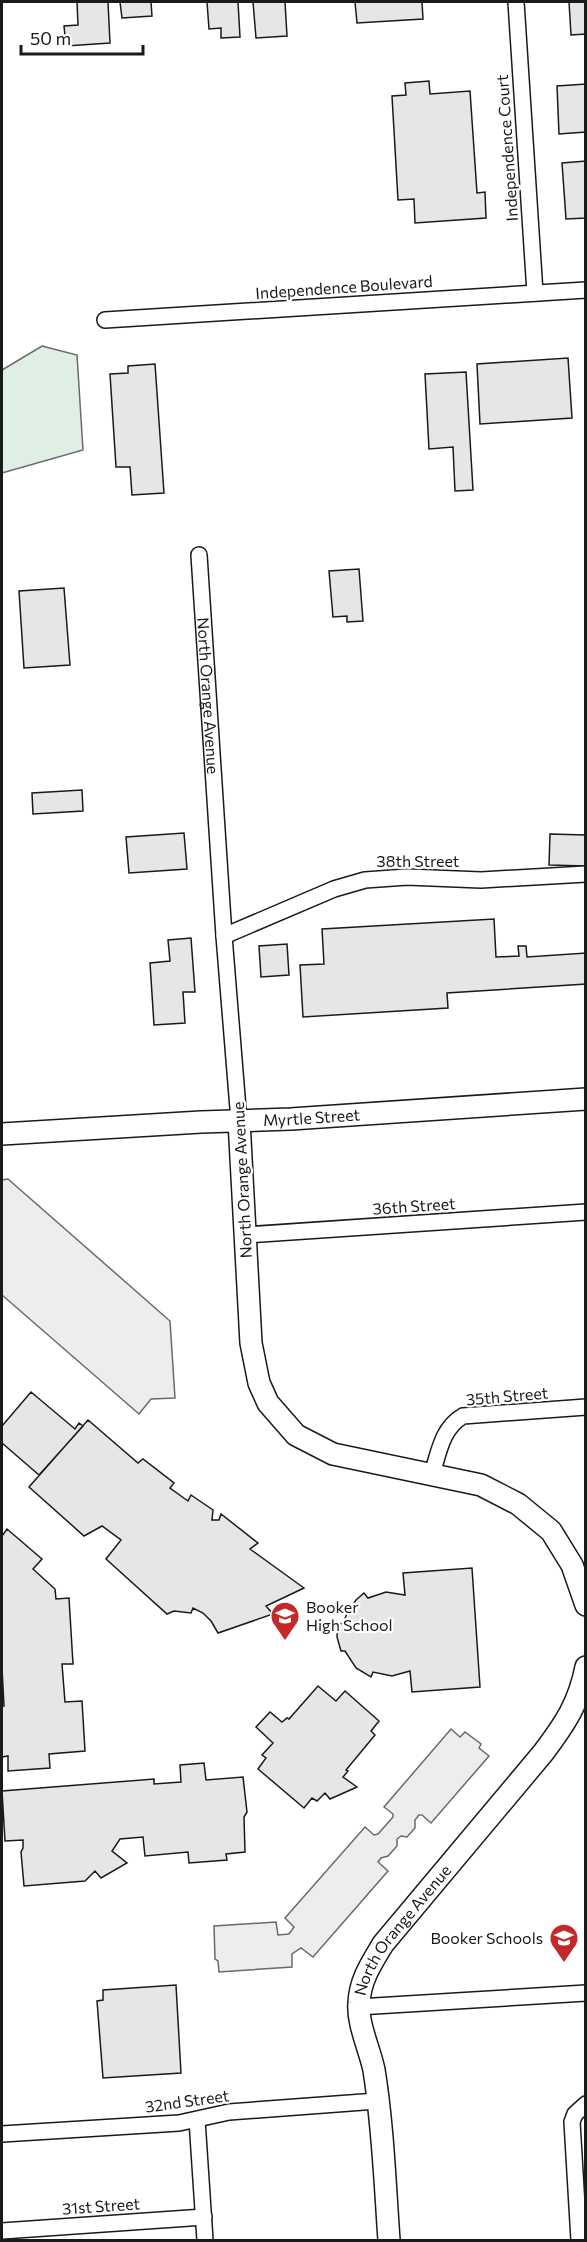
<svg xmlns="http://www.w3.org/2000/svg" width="587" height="2242" viewBox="0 0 587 2242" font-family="Commissioner,sans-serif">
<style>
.green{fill:#e0efe3;stroke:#6a6a6a;stroke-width:1.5}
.parking{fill:#ededed;stroke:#6a6a6a;stroke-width:1.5}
.building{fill:#e6e6e6;stroke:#1a1a1a;stroke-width:1.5}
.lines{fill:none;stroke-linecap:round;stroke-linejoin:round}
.street-casing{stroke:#1a1a1a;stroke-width:18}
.secondary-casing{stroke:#1a1a1a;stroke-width:24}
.street{stroke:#fff;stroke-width:15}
.secondary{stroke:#fff;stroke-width:21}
.labels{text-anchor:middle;stroke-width:4.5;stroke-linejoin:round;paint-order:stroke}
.street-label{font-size:16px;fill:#1a1a1a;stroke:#fff}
.poi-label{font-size:16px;fill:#1a1a1a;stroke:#fff;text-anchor:start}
</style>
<rect width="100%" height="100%" fill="#fff"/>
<!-- green -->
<path class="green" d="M42,346L77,355L83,450L2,473V370Z"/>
<!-- parking -->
<path class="parking" d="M8,1179L170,1321L175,1398L151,1399L139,1414L2,1295V1180Z
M451,1729L460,1737L465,1732L481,1744L479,1748L489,1756L431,1823L422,1815H419L415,1820V1828L407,1837L401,1836L397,1839V1846L388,1856L381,1858L378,1862L388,1871L313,1957L301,1948L292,1954V1967L219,1972L218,1961L215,1959L214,1926L276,1922L278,1935L289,1934L294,1927L285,1918L365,1827L374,1835L378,1834L393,1817V1814L384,1807Z"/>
<!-- building -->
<path class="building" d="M77,2H108L110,43L66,46L64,26L78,25Z
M120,2H151L152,16L122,18Z
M207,2H238L240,37L221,38V28L209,29Z
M253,2H285L287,36L256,38Z
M355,2H422L423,19L357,23Z
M569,2H586V34L571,35Z
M429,81L430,94L470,91L477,193L485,192L486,218L415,223L414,199L398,200L392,96L406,95L405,83Z
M586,84V132L559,134L557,86Z
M586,161V218L566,219L562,163Z
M568,358L572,418L480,424L477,364Z
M155,364L164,493L132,495L130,467H116L110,374L128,373V366Z
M466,372L473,490L455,491L453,447L429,449L425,374Z
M359,569L363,621L347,622V616L333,617L329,571Z
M64,588L70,665L24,668L19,591Z
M82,790L83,811L33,814L32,793Z
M184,833L187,869L129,873L126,837Z
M550,834L586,835V866L549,865Z
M494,919L496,957L519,956L518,946H526L527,957L586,953V984L447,993L448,1008L303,1017L300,965L324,964L322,929Z
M191,938L195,992H183L185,1023L154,1025L150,963L170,961L168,940Z
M287,944L289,975L261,977L259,946Z
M31,1392L75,1429L79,1423L83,1426L39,1475L2,1443V1426Z
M88,1420L138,1463L143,1459L174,1483L170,1488L188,1501L191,1495L213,1510L212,1520H219L221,1514L258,1543L250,1549L304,1588L266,1606L273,1614L218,1633L211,1621L203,1613L193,1608L191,1613L174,1611L167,1614L106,1559L121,1540L102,1526L84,1536L29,1487Z
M7,1529L42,1559L33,1569L55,1589L56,1599L69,1598L73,1664H62L65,1702L82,1701L85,1751L49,1754L50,1768L8,1771V1756L2,1757V1706H4L2,1668V1536Z
M472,1568L480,1687L412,1692L410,1671L392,1676L373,1672L371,1677L356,1668L345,1651H341L337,1637L338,1623L343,1624L347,1613L356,1600L364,1593L368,1598L386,1592L405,1595L403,1573Z
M318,1686L336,1701L345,1691L379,1721L371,1731L375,1735L346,1770L348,1771L343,1777L357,1787L330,1799L325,1793L317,1801L312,1798L304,1808L258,1769L266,1758L262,1755L273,1743L256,1727L270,1712L282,1722L287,1718L289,1719Z
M204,1763L206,1780L243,1777L247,1812L244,1817L245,1852L226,1854L227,1860L189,1863L188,1852L145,1856L143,1837L120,1839L112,1851L127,1863L101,1878L95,1871L85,1881L24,1886L21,1852L23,1848V1840L5,1841L2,1791L154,1779V1784L181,1782L180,1765Z
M176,1985L181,2073L103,2078L97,2001L103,2000V1990Z"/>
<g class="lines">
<!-- street casing -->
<g class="street-casing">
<g id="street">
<path d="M516,2L535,293"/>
<path d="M105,320L586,290"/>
<path id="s1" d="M199,555L224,936L239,1121"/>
<path d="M224,936L334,889L365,880L407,877L481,880L586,874"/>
<path d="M245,1235L586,1212"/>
<path d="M432,1474C439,1452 442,1428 463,1416L586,1407"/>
<path d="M358,2007L586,1993"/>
<path d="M197,2120L205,2240"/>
<path d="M2,2134L179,2123L229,2112L377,2101"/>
<path d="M2,2231L204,2217"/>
<path d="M579,2240L572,2122L575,2114L586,2104"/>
</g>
</g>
<!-- secondary casing -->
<g class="secondary-casing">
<g id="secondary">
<path d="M239,1121L251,1343L259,1383L268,1403L296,1435L333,1454L481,1485L518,1504L551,1531L572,1565L586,1605"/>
<path id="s2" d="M2,1134L201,1122L291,1119L586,1099"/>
<path id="s3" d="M389,2240C385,2184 383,2126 374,2070C370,2050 357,2023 359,2003C360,1980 371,1964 383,1944L543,1753C565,1724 579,1703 586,1667"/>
</g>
</g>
<!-- street -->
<use href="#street" class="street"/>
<!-- secondary -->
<use href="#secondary" class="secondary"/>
</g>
<!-- icons -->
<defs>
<g id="school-pin" transform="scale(1.5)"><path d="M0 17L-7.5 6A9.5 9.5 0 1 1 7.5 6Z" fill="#c62828" stroke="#fff"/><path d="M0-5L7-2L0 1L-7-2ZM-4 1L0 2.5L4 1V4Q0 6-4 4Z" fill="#fff"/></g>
</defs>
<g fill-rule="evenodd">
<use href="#school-pin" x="285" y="1616"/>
<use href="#school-pin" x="564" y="1938"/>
</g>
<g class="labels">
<!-- street labels -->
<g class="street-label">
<text transform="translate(507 148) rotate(-94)" y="6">Independence Court</text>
<text transform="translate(344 287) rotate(-4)" y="6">Independence Boulevard</text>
<text dy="6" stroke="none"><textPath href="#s1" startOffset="141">North Orange Avenue</textPath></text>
<text x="418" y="867">38th Street</text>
<text dy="6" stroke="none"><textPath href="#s2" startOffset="310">Myrtle Street</textPath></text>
<text transform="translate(242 1180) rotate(-93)" y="6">North Orange Avenue</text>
<text transform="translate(414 1206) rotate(-4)" y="6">36th Street</text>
<text transform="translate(507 1396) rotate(-5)" y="6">35th Street</text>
<text dy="6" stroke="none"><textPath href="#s3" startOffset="326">North Orange Avenue</textPath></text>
<text transform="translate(187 2101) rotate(-8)" y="6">32nd Street</text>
<text transform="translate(101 2206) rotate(-4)" y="6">31st Street</text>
</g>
<!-- poi labels -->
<g class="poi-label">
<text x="306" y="1613">Booker<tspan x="306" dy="18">High School</tspan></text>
<text x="543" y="1944" text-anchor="end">Booker Schools</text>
</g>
</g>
<!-- border -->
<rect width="587" height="2242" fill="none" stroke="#1a1a1a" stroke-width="6"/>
<!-- scale -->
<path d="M21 45v9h122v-9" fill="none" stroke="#1a1a1a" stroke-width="3"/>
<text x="30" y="45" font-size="18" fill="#1a1a1a" stroke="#ffffff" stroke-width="4.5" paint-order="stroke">50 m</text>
</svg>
